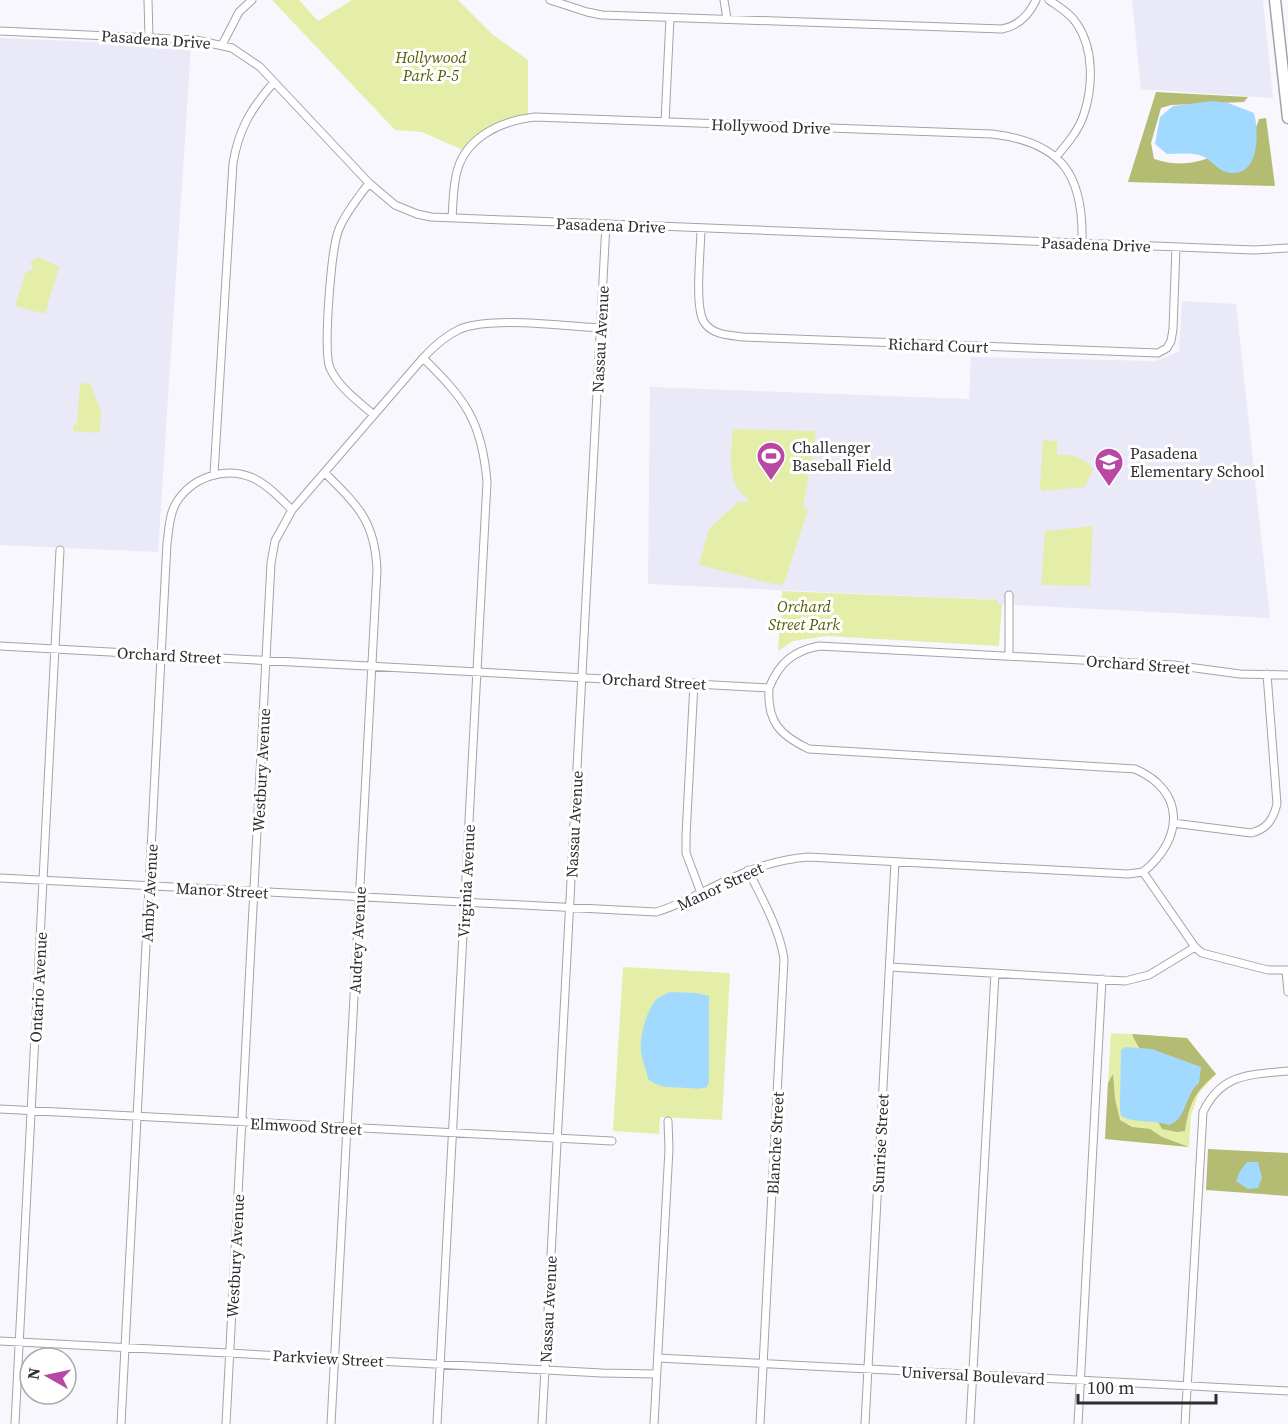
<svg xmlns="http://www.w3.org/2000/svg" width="1288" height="1424" viewBox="0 0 1288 1424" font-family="'Source Serif 4',serif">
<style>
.built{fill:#eae9f7}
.green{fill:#e5eea9}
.forest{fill:#b3bc72}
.water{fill:#a2d9ff}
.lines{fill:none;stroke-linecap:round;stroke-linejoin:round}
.minor-casing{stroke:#a4a3a9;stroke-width:9}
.primary-casing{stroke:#a4a3a9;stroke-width:13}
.minor{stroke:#fff;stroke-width:7}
.primary{stroke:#fff;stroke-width:10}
.labels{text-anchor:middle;stroke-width:6;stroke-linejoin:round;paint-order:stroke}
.street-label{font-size:16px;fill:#2d2d2f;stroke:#fff}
.park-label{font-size:16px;font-style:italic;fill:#575d03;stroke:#fff}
.poi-label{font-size:16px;fill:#2d2d2f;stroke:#fff;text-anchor:start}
</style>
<rect width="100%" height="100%" fill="#f7f7fd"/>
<!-- built -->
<path class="built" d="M1132,0H1263L1273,98L1141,89Z
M0,38L191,46L158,552L0,545Z
M1182,301L1236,304L1270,618L998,604V600L648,584L650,387L969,399L971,357L1155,361L1179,352Z"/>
<!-- green -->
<path class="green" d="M272,0H299L318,21L352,0H458L492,34L528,60V117L492,129L465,151L422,132L395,130Z
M39,257L59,267L45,314L15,306L25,273L33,269L30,262Z
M80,383L90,384L101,411L100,433L73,431L74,424L77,423Z
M733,429L813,431L816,434L803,507L808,510L784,583L778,585L699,565L709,529L738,502L750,501C725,483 731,455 733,429Z
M1043,440L1057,441V454C1074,456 1082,456 1093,469L1085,487L1042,491L1040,486Z
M1093,526L1090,586L1041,585L1045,531Z
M782,591L998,600V604H1002L999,646L827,636L793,641L778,651Z
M623,967L730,973L722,1120L660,1117L659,1134L613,1131Z
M1111,1033L1187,1038L1216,1074L1199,1093L1191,1115L1189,1147L1105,1139Z"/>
<!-- forest -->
<path class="forest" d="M1156,92L1248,97L1244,102L1171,105L1161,108L1151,143L1154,159C1195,172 1218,154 1253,136L1259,119L1266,118L1275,186L1128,182Z
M1132,1034L1187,1038L1216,1074C1195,1092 1189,1103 1185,1131L1177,1132L1162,1129C1150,1108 1155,1096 1151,1073C1149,1060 1137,1047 1132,1034Z
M1113,1074L1115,1099L1120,1120L1132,1127L1150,1129L1162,1137L1189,1147L1105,1139L1108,1083Z
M1208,1149L1288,1153V1196L1206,1190Z"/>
<!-- water -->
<path class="water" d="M1213,101L1228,103L1254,113C1259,131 1260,175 1231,173C1218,172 1214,162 1204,157C1194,152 1178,154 1167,154L1155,144L1160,117L1173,106Z
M669,992L697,993L709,996V1082L707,1087C699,1090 694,1088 686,1088C671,1087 661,1089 648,1079C646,1068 642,1061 641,1051C639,1038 647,1009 656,1000C659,996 665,995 669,992Z
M1126,1047L1152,1049L1201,1067L1199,1083C1184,1095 1188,1118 1169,1125C1152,1119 1135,1124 1121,1116L1120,1108L1121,1050Z
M1247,1162H1258L1262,1178L1258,1188L1248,1189L1236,1181L1240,1171Z"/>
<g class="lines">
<!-- minor casing -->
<g class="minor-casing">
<path id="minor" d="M148,0L149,37
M550,0L587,12L602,15L1002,29C1018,26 1029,15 1036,0
M724,0L727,19
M1049,0C1059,7 1071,14 1077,24C1094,49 1093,86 1084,114C1079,130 1067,144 1056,157
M0,31L196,40L232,48L260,67L369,183L395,205L417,214L431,217L1254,250L1288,248
M222,45L239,12L252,0
M665,122L670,18
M369,183C358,198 346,212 339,229C331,248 323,351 330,368C339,388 358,401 374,415
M452,218C453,204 453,189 456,176C463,138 500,121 535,117L992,134C1062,142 1084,175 1082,243
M701,228C701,249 694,306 704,322C712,335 729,335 743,337L1158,353L1167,348L1171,341L1173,329L1176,247
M423,358C465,399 482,421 487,482L437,1424
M325,473C358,506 375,521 377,570L331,1424
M214,474L233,163C239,128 251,109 274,82
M0,646L769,688C779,663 793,651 819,646L1173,665L1240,674L1288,675
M1009,656V595
M694,683L686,836V853L701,893
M769,688C767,721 779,735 809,749L1135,769C1186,791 1184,839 1143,872
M1173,823L1251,833C1267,829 1273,820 1277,804L1267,674
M748,870C762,899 779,927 784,959L760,1424
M0,878L656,912C675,907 689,898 707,890C740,873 771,860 808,857L1128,874L1143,872L1195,947L1202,953L1268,970H1288
M890,967L1125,981L1149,975L1195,947
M1286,971L1288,992
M0,1109L612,1141
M0,1341L602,1373L656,1374
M658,1358L1288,1391
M15,1424L60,550
M121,1424L167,543C169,530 169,515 176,503C192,477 225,466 253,478C268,485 281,499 292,510
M226,1424L271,563L275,541L292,510L423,358C434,346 445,336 460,329C492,316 563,326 600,328
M542,1424L606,224
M654,1424L669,1149L668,1121
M865,1424L895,862
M970,1424L995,973
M1078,1424L1102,979
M1185,1424L1203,1112C1222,1073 1249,1075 1288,1071"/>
</g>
<!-- primary casing -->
<g class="primary-casing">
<path id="primary" d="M1275,0L1288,118"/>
</g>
<!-- minor -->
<use href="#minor" class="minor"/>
<!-- primary -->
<use href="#primary" class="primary"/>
</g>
<!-- icons -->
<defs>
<g id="stadium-pin" transform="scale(1.5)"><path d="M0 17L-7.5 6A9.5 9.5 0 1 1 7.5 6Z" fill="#b848a4" stroke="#fff"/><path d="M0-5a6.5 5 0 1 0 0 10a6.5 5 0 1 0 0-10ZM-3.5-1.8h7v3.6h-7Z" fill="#fff"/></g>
<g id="school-pin" transform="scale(1.5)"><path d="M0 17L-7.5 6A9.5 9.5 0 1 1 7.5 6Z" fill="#b848a4" stroke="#fff"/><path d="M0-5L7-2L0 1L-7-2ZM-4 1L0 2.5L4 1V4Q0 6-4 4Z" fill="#fff"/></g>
</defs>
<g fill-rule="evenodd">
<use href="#stadium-pin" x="771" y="456"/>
<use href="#school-pin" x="1109" y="462"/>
</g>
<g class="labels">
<!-- street labels -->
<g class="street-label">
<text transform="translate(156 39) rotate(4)" y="6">Pasadena Drive</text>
<text transform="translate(771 126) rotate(2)" y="6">Hollywood Drive</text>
<text transform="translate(611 225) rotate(2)" y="6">Pasadena Drive</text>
<text transform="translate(1096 244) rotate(2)" y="6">Pasadena Drive</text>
<text transform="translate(600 339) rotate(-87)" y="6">Nassau Avenue</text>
<text transform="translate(938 345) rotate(2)" y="6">Richard Court</text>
<text transform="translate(169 655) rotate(3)" y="6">Orchard Street</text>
<text transform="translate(1138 664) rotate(4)" y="6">Orchard Street</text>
<text transform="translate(654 681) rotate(3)" y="6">Orchard Street</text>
<text transform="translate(261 770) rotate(-87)" y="6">Westbury Avenue</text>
<text transform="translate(574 824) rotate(-87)" y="6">Nassau Avenue</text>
<text transform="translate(466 881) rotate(-87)" y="6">Virginia Avenue</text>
<text transform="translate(720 886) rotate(-25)" y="6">Manor Street</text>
<text transform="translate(222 890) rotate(3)" y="6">Manor Street</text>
<text transform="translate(149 893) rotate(-87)" y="6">Amby Avenue</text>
<text transform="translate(357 940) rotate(-87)" y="6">Audrey Avenue</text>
<text transform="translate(38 987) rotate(-87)" y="6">Ontario Avenue</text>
<text transform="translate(306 1126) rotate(3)" y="6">Elmwood Street</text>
<text transform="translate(775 1143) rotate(-87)" y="6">Blanche Street</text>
<text transform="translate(880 1143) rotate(-87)" y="6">Sunrise Street</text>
<text transform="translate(235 1256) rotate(-87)" y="6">Westbury Avenue</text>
<text transform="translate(548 1309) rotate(-87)" y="6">Nassau Avenue</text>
<text transform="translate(328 1358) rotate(3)" y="6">Parkview Street</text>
<text transform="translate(973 1375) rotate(3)" y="6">Universal Boulevard</text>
</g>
<!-- park labels -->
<g class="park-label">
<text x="431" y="63">Hollywood<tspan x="431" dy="18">Park P-5</tspan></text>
<text x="804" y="612">Orchard<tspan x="804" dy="18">Street Park</tspan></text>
</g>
<!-- poi labels -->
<g class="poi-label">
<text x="792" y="453">Challenger<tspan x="792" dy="18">Baseball Field</tspan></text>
<text x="1130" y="459">Pasadena<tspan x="1130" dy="18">Elementary School</tspan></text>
</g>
</g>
<!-- north arrow -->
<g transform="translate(48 1376) rotate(279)"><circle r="28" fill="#ffffff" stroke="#ababac" stroke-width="1.5"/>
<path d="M0-4.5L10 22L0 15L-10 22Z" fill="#b848a4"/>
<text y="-9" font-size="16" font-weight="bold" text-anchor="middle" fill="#2d2d2f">N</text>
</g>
<!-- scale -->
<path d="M1078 1394v9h138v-9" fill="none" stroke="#2d2d2f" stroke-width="3"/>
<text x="1087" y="1394" font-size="18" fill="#2d2d2f" stroke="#ffffff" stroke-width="4.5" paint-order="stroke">100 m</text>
</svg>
